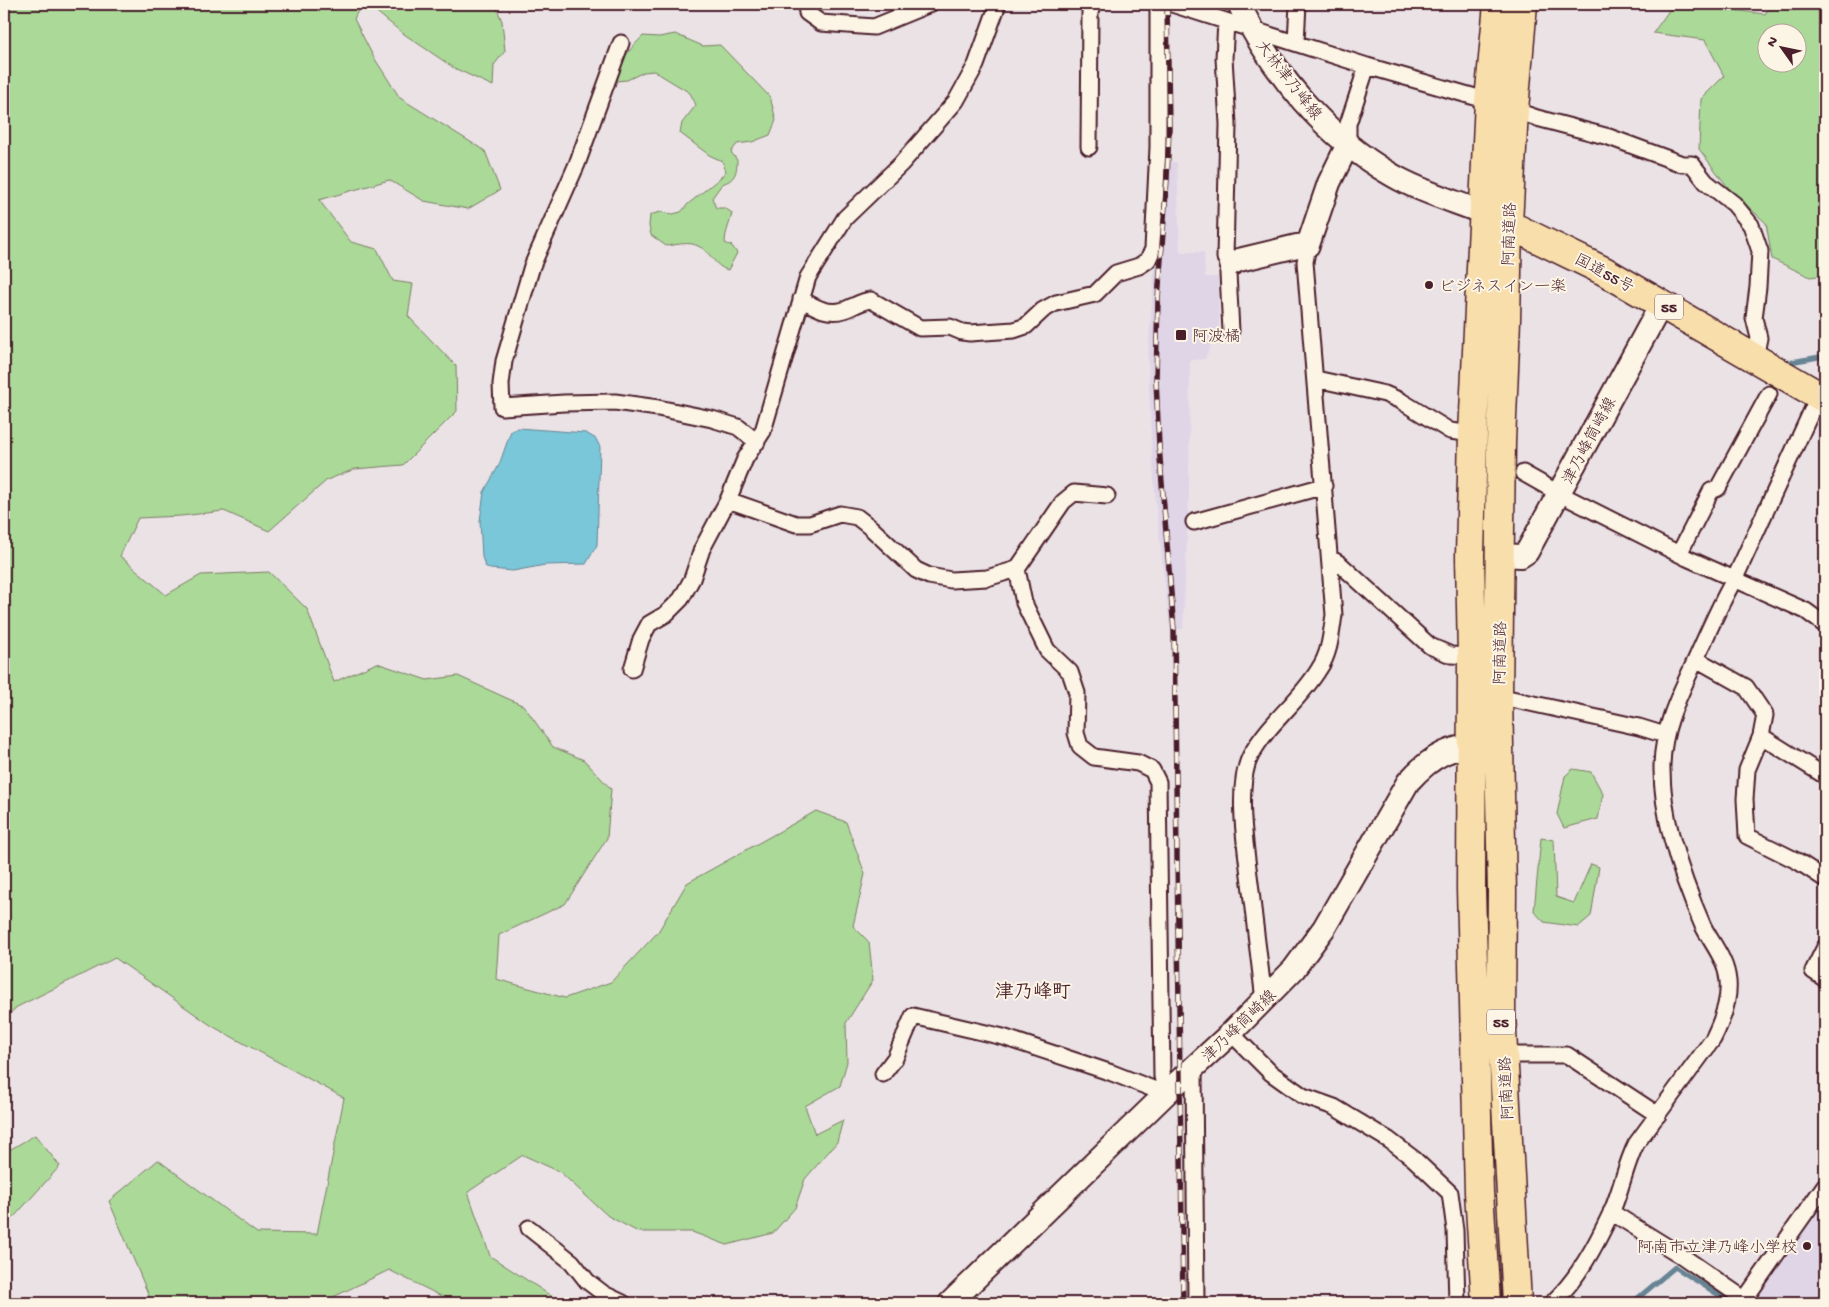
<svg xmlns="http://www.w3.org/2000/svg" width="1829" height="1307" viewBox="0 0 1829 1307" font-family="'Gochi Hand','Klee One',sans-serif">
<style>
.built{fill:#dfd5e7}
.green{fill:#aad998;stroke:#7a7c62;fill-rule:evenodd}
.water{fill:#79c7d8;stroke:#668493}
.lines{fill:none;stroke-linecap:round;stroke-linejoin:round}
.stream{stroke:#668493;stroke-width:5}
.street-casing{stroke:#4a1f2b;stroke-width:19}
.secondary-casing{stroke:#4a1f2b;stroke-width:26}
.highway-casing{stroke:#4a1f2b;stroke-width:31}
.street{stroke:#fcf5e5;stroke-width:15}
.secondary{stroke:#fcf5e5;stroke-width:22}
.highway{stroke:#f8deab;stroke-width:28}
.rail-casing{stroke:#4a1f2b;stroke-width:5.5}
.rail{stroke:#fcf5e5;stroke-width:4;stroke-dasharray:11;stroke-linecap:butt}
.poi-dot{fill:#4a1f2b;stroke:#fcf5e5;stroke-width:2}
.labels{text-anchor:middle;stroke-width:4;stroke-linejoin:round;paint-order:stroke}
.shield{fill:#fcf5e5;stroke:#7f5f63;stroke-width:1}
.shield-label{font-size:15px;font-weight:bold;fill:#4a1f2b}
.street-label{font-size:16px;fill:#4a1f2b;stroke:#fcf5e5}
.poi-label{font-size:16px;fill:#4a1f2b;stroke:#fcf5e5;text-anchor:start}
.quarter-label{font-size:19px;font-weight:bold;fill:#4a1f2b;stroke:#fcf5e5}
</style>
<rect width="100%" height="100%" fill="#ebe2e6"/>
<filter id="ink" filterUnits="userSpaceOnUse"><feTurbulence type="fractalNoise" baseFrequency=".02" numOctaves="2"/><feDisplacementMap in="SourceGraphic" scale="10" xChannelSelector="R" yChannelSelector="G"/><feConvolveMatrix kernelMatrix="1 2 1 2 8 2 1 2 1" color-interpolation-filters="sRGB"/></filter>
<g filter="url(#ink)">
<!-- built -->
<path class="built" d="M1162,162H1177L1180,252H1204L1205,277H1218L1219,326L1205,359L1190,360L1189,491L1183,629H1170L1156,506L1151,438L1148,358Z
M1825,1194V1303H1762L1753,1298Z"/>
<!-- green -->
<path class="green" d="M4,4H361L354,19L373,56L400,98L485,151L500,190L468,209L424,201L389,180L319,200L351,242L377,249L393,281L413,284L408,316L456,366L457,411L403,465L355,469L327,480L269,531L224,511L181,516L138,518L120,556L166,595L201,575L269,572L307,609L334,682L377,663L427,680L458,676L524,706L553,747L584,760L611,789L607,838L565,904L499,935L496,979L565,998L611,982L658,932L687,883L816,811L846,822L865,874L853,926L869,942L873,980L846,1023L847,1062L840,1086L805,1106L815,1134L843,1120L837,1142L805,1179L795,1208L773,1233L727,1245L692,1232H638L608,1216L560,1172L523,1155L468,1192L490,1256L562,1303H455L389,1270L321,1303H152L109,1201L158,1160L257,1233L317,1234L344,1098L212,1026L115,958L17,1007L4,1019Z
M367,4H495L502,21L505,51L494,65L493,86L454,68L401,32Z
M1772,4H1825V275L1810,277L1772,259L1766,223L1730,190L1699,149L1701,99L1724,76L1705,40L1653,33L1670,9H1724L1765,14ZM1796,32V62H1766V32Z
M675,34L703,46L720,45L770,97L776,120L770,135L752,142L737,144L731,152L737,160C737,173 735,180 722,184L712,198L716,208H725L732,213C730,224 725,232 725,243L732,246L737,253L728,270C714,267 711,251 698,246C689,241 676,245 666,246L651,235L649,226L650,215L660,212L673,214L681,212L688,204L720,178L726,171L722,161L709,155L680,133L682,123L696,105L690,93L654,71L644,72L627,80L616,81C616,64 631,48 643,36L659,37Z
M1573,769L1591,772L1603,794L1598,819L1564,828L1557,814L1565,776Z
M1541,838L1554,840L1556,897L1574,903L1591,864L1599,867L1591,916L1578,927L1544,922L1534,911Z
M35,1135L60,1166L4,1228V1153Z"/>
<!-- water -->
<path class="water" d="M518,428L586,433L596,439L600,447L597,545L586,564L545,565L513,571L490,569L485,566L482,557L480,521L484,492L499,465L511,431Z"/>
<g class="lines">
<!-- stream -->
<path class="stream" d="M1785,363L1825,356
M1632,1303L1675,1267L1731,1303"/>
<!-- street casing -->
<g class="street-casing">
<path id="street" d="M806,4L807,13L821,23L874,27L930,4
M1172,4L1367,66L1489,101
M1226,22L1224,58L1228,124L1225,258L1231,264L1228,273L1231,331
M1296,42L1298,4
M621,43L577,164L532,266L504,361L501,384L502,407L564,403L615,402L658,408L712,419L738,427L757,442
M1514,110L1537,118L1609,137L1682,164H1692L1706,182L1734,204L1751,225L1760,251L1758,287L1754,318L1759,338L1755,358
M1348,144V124L1367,66
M1089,147L1090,12L1093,4
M801,299C815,307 827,315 844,310C853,307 861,301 871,300L920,328L950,327L962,332L970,333L1014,330L1026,326L1043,310L1056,303L1095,294L1116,273L1139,266L1148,260L1153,249L1158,147V4
M1316,379L1385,394L1401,401L1450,431L1473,434
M1523,473L1560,494L1687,558L1806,611L1825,625
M728,500L796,524H810L840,514L857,517L871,528L916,570L929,576L951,580L987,578L1017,569L1024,603L1047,650L1070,672L1077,693L1076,733L1080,746L1094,757L1138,763L1152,770L1158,782L1162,1076L1166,1094L1112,1073L1003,1037L913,1016L895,1058L883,1074
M1194,522L1324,486
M1679,554L1711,491L1718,488L1769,394
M1330,558L1340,564L1430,646L1451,655L1472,656
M1017,569L1063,502L1074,493L1107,496
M1696,659L1746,687L1765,715L1761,736
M632,669L641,639L649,624L666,614L681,599L692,579L702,549L728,500L745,459L763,431L808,277L845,218L901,164L956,101L976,65L998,4
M1498,696L1639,727L1665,735
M1825,776L1761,736L1747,770L1745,799L1747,836L1799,862L1825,879
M1825,947L1813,971L1825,979
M1264,1001C1260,964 1255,928 1251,891C1247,855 1234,787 1251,755C1269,722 1300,701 1319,669C1330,653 1331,634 1334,615L1305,262L1308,245
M1231,1033L1271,1073L1303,1096L1334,1107L1389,1140L1414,1159L1450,1193L1455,1230L1457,1303
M1503,1055H1567L1658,1115
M1194,1068L1196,1303
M1611,1212L1682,1256L1750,1303
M529,1228L572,1262L587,1281L604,1294L623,1303
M1552,1303C1578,1279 1596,1245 1611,1213C1621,1191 1625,1166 1636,1144L1713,1039C1722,1021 1730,1001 1728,981C1726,959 1712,944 1703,926C1682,878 1661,817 1662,765C1663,725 1681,692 1697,657C1709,630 1720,604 1735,578L1819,395
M1742,1303L1825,1185"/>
</g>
<!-- secondary casing -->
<g class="secondary-casing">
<path id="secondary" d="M1239,4C1272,73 1326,137 1392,175C1421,192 1454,201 1484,213
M1231,264L1239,260L1297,246L1308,245L1329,183L1348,144
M1500,555L1521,556L1527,552L1662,303
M950,1303L1180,1080L1231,1033L1294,969L1324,928L1408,782C1433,754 1450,747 1488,743"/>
</g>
<!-- highway casing -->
<g class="highway-casing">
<path id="highway" d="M1493,217L1604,271L1825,399
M1486,1303L1479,1192L1471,889L1472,656L1470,556L1473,434L1489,101L1498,4
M1517,1303L1501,1013L1502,892L1498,696L1501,442L1506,320L1508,224L1514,110L1523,4"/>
</g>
<!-- street -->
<use href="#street" class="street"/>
<!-- secondary -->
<use href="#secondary" class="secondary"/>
<!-- highway -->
<use href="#highway" class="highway"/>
<!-- rail casing -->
<g class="rail-casing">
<path id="rail" d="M1167,4L1169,128L1167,179L1158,299L1156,379L1159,446L1174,630L1183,1303"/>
</g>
<!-- rail -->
<use href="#rail" class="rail"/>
</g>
</g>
<!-- markers -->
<g class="poi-dot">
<circle cx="1429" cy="285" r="5"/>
<rect x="1175" y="329" width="12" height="12" rx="2.5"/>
<circle cx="1807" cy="1246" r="5"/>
</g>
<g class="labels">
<!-- shield labels -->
<g class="shield">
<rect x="1655" y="294.5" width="28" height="25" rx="4"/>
<rect x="1487" y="1009.5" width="28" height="25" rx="4"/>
</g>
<g class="shield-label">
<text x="1669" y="312">55</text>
<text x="1501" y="1027">55</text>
</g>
<!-- street labels -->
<g class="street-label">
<text transform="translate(1290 79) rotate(52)" y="6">大林津乃峰線</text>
<text transform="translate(1508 234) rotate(-88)" y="6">阿南道路</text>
<text transform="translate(1605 272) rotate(28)" y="6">国道55号</text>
<text transform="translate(1588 440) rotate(-62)" y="6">津乃峰筒崎線</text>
<text transform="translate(1499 653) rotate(-89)" y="6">阿南道路</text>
<text transform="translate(1238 1025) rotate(-44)" y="6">津乃峰筒崎線</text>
<text transform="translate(1505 1088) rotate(-93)" y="6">阿南道路</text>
</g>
<!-- poi labels -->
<g class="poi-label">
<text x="1439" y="291">ビジネスイン一楽</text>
<text x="1192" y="341">阿波橘</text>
<text x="1797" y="1252" text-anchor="end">阿南市立津乃峰小学校</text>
</g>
<!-- quarter labels -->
<g class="quarter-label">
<text x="1033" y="997">津乃峰町</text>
</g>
</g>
<!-- margin -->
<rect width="1829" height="1307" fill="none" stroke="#fcf5e5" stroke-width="20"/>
<rect x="10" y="10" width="1809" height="1287" fill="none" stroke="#4a1f2b" stroke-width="2" filter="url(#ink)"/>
<!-- north arrow -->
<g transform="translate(1782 48) rotate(303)"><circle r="24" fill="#fcf5e5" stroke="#b59f9b"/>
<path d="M0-4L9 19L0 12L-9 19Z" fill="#4a1f2b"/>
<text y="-8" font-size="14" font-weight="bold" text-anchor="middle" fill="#4a1f2b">N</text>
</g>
</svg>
